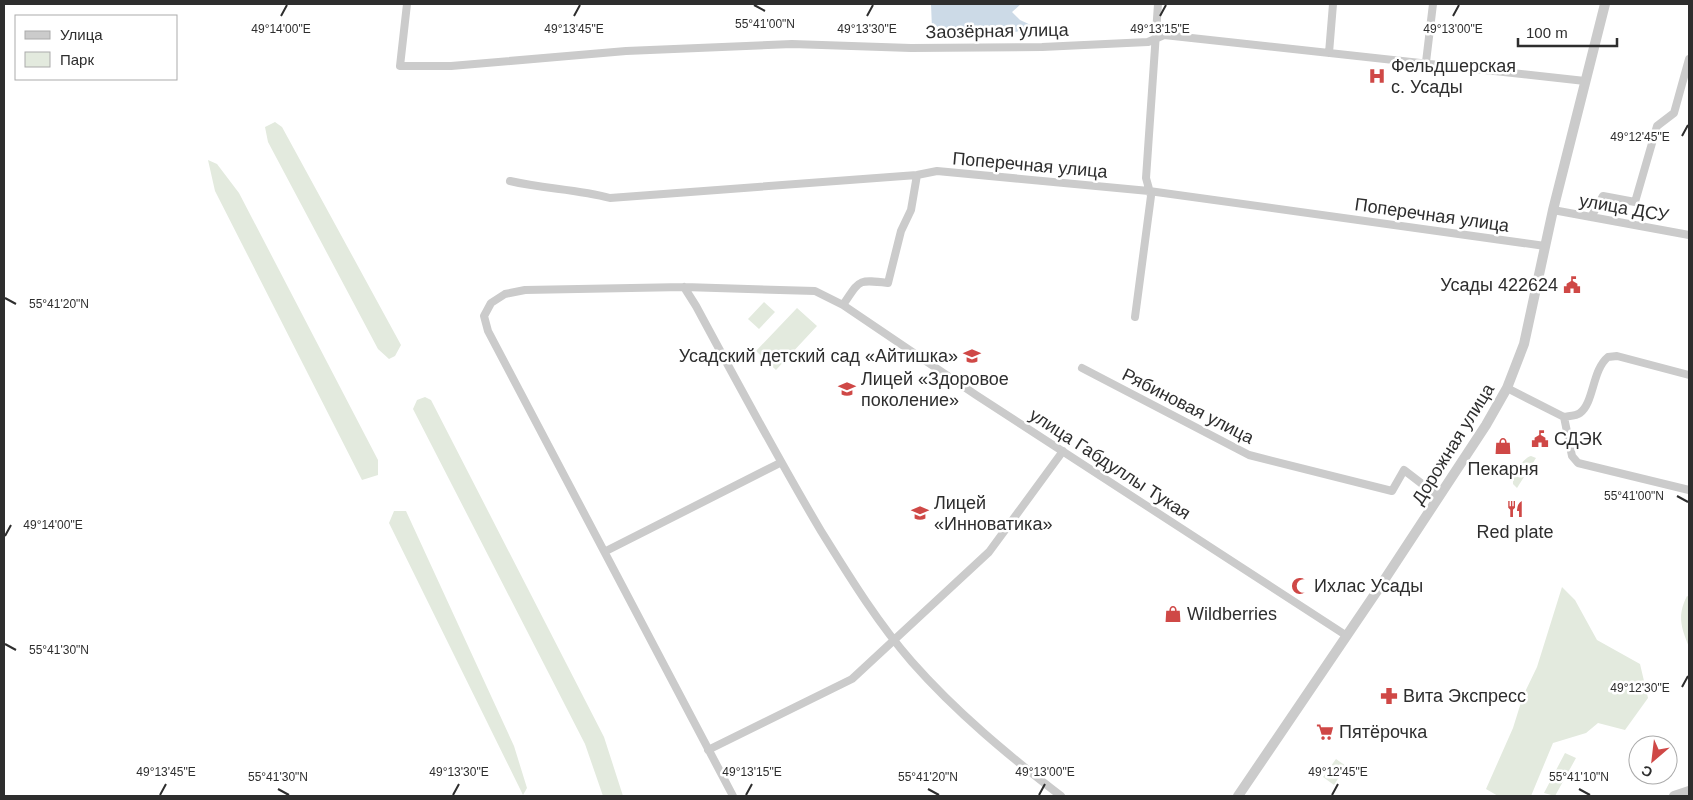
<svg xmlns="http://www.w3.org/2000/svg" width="1693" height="800" viewBox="0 0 1693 800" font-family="Helvetica,sans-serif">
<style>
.green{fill:#e3eade}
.water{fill:#ccdae7}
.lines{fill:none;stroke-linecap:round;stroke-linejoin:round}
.minor{stroke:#cbcbcb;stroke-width:8}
.tertiary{stroke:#cbcbcb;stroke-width:10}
.ticks{fill:none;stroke:#2e2e2e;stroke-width:2}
.labels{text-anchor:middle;stroke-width:5;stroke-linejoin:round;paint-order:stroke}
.street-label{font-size:18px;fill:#2e2e2e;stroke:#fff}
.poi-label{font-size:18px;fill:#2e2e2e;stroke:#fff;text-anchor:start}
.ticks-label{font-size:12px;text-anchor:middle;fill:#2e2e2e;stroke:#fff;stroke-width:5;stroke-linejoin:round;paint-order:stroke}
</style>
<rect width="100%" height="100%" fill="#fff"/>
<!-- green -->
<path class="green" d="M275,122L282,127L401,345L395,356L389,359L378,349L268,142L265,127Z
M208,160L217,164L239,193L378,460V475L362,480L215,191Z
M764,302L775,312L759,329L748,319Z
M797,308L817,326L776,370L756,351Z
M425,397L431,400L604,737L623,796H603L585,744L413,409L417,400Z
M1531,456L1536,458L1517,488L1513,484C1512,475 1523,458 1531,456Z
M394,511H406L514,746L527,788L523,795L389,523Z
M1562,587L1575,600L1597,640L1640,664L1648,698L1625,730L1598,723L1586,733L1553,743L1531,796H1498L1486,789L1513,728L1523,696L1537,667Z
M1687,596L1689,597V647C1681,627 1677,616 1687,596Z
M1565,753L1576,758L1555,796L1544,793Z
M1336,759L1346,766L1334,785L1323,777Z"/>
<!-- water -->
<path class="water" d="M931,4H1021L1012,12L1020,20L1033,26C1010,39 957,34 932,29Z"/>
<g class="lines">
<!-- minor -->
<path class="minor" d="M407,4L400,66H451L626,51L792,44L911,48L1042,47L1148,42L1164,35L1585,81
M1329,53L1333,4
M1426,62L1433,4
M510,181C544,189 577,189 610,198L917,175L937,171L1149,191L1545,246
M1553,210L1689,235
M1591,217L1603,196L1635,202L1657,126L1674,113L1689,59
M684,287L696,306C737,382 777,457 821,531C849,576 877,622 912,662C956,712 1008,755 1061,796
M843,305C860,280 857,279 888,283L901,231L911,210L917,175
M1135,317L1151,196L1146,178L1158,4
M1082,368L1249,455L1392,491L1404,470L1439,497
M1507,388L1564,417L1572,456L1578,463L1689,490
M1564,417C1569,416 1576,416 1580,413C1594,403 1592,370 1608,357L1617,356L1689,375
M606,551L780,463
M708,750L852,679L989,552L1063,451
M733,796L488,331L484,316L491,303L505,294L525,290L684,287L815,291L843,305L976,395L1347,636"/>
<!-- tertiary -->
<path class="tertiary" d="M1238,796L1377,591L1486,425L1507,388L1524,344L1553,210L1605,4
M1674,796L1689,791"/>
</g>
<!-- ticks -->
<path class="ticks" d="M754,5L765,11M281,16L287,5M574,16L580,5M867,16L873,5M1160,16L1166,5M1453,16L1459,5M1682,136L1688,125M5,298L16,304M1677,496L1688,502M5,536L11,525M5,644L16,650M1682,687L1688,676M278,789L289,795M928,789L939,795M1579,789L1590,795M160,795L166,784M453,795L459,784M746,795L752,784M1039,795L1045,784M1332,795L1338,784"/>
<!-- icons -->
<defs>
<g id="hospital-bare" transform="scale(1.35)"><path d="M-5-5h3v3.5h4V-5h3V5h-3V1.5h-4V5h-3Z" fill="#cf4846" stroke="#fff" stroke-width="2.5" paint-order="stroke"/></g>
<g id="civic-bare" transform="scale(1.35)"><path d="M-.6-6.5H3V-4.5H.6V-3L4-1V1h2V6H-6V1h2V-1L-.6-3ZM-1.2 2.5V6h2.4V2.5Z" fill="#cf4846" stroke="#fff" stroke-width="2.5" paint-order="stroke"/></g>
<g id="school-bare" transform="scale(1.35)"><path d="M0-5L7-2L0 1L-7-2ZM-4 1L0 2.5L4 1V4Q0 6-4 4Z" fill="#cf4846" stroke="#fff" stroke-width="2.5" paint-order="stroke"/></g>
<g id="shop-bare" transform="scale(1.35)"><path d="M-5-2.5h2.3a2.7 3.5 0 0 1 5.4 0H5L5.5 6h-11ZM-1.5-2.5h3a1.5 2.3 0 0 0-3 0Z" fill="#cf4846" stroke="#fff" stroke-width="2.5" paint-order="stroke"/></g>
<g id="restaurant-bare" transform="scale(1.35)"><path d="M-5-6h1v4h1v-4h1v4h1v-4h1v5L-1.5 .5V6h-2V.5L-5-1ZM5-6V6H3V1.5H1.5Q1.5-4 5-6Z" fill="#cf4846" stroke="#fff" stroke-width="2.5" paint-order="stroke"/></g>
<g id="mosque-bare" transform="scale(1.35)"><path d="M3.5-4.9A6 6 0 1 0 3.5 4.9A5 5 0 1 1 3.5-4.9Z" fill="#cf4846" stroke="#fff" stroke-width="2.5" paint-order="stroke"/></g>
<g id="pharmacy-bare" transform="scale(1.35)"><path d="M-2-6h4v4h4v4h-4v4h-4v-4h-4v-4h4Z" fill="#cf4846" stroke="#fff" stroke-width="2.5" paint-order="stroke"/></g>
<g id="supermarket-bare" transform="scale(1.35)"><path d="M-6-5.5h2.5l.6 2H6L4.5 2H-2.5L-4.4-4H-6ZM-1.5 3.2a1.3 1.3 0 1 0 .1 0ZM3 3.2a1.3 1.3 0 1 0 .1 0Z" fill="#cf4846" stroke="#fff" stroke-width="2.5" paint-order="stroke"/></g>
</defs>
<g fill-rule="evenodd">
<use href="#hospital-bare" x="1377" y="76"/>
<use href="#civic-bare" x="1572" y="285"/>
<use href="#school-bare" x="972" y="356"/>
<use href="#school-bare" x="847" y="389"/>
<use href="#civic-bare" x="1540" y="439"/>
<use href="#shop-bare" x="1503" y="446"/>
<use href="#restaurant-bare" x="1515" y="509"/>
<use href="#school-bare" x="920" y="513"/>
<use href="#mosque-bare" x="1300" y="586"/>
<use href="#shop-bare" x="1173" y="614"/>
<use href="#pharmacy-bare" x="1389" y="696"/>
<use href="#supermarket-bare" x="1325" y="732"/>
</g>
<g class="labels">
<!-- street labels -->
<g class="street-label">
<text transform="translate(997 31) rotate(-1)" y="6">Заозёрная улица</text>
<text transform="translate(1030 165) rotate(5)" y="6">Поперечная улица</text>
<text transform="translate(1624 208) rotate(10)" y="6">улица ДСУ</text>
<text transform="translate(1432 215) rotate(8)" y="6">Поперечная улица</text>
<text transform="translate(1188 406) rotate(27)" y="6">Рябиновая улица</text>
<text transform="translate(1453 444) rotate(-58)" y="6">Дорожная улица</text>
<text transform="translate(1110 464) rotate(33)" y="6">улица Габдуллы Тукая</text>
</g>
<!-- poi labels -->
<g class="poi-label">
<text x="1391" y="72">Фельдшерская<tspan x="1391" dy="21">с. Усады</tspan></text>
<text x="1558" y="291" text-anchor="end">Усады 422624</text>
<text x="958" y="362" text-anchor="end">Усадский детский сад «Айтишка»</text>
<text x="861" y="385">Лицей «Здоровое<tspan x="861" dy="21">поколение»</tspan></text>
<text x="1554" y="445">СДЭК</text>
<text x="1503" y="475" text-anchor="middle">Пекарня</text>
<text x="934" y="509">Лицей<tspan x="934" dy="21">«Инноватика»</tspan></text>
<text x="1515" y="538" text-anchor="middle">Red plate</text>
<text x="1314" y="592">Ихлас Усады</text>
<text x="1187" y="620">Wildberries</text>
<text x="1403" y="702">Вита Экспресс</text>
<text x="1339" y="738">Пятёрочка</text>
</g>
</g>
<g class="ticks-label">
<text x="765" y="28">55°41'00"N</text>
<text x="281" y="33">49°14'00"E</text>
<text x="574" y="33">49°13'45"E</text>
<text x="867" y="33">49°13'30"E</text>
<text x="1160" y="33">49°13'15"E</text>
<text x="1453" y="33">49°13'00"E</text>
<text x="1640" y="141">49°12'45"E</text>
<text x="59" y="308">55°41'20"N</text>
<text x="1634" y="500">55°41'00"N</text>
<text x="53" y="529">49°14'00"E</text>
<text x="59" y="654">55°41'30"N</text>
<text x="1640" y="692">49°12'30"E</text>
<text x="166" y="776">49°13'45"E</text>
<text x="459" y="776">49°13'30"E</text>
<text x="752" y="776">49°13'15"E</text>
<text x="1045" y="776">49°13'00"E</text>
<text x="1338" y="776">49°12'45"E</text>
<text x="278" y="781">55°41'30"N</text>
<text x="928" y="781">55°41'20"N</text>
<text x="1579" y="781">55°41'10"N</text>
</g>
<!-- border -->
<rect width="1693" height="800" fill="none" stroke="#2e2e2e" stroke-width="10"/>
<!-- legend -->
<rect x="15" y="15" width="162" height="65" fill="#ffffff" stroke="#ababab"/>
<rect x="25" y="31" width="25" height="8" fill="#cbcbcb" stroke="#ababab"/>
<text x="60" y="40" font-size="15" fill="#2e2e2e">Улица</text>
<rect x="25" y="52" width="25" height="15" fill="#e3eade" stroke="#ababab"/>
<text x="60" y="65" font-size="15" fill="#2e2e2e">Парк</text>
<!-- north arrow -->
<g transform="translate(1653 760) rotate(208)"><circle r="24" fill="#ffffff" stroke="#ababab"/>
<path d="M0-4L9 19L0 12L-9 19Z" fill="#cf4846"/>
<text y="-8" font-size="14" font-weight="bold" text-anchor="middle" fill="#2e2e2e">С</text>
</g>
<!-- scale -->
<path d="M1518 38v8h99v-8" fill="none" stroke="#2e2e2e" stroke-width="2.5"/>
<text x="1526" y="38" font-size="15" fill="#2e2e2e" stroke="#ffffff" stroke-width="4" paint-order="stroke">100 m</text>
</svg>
